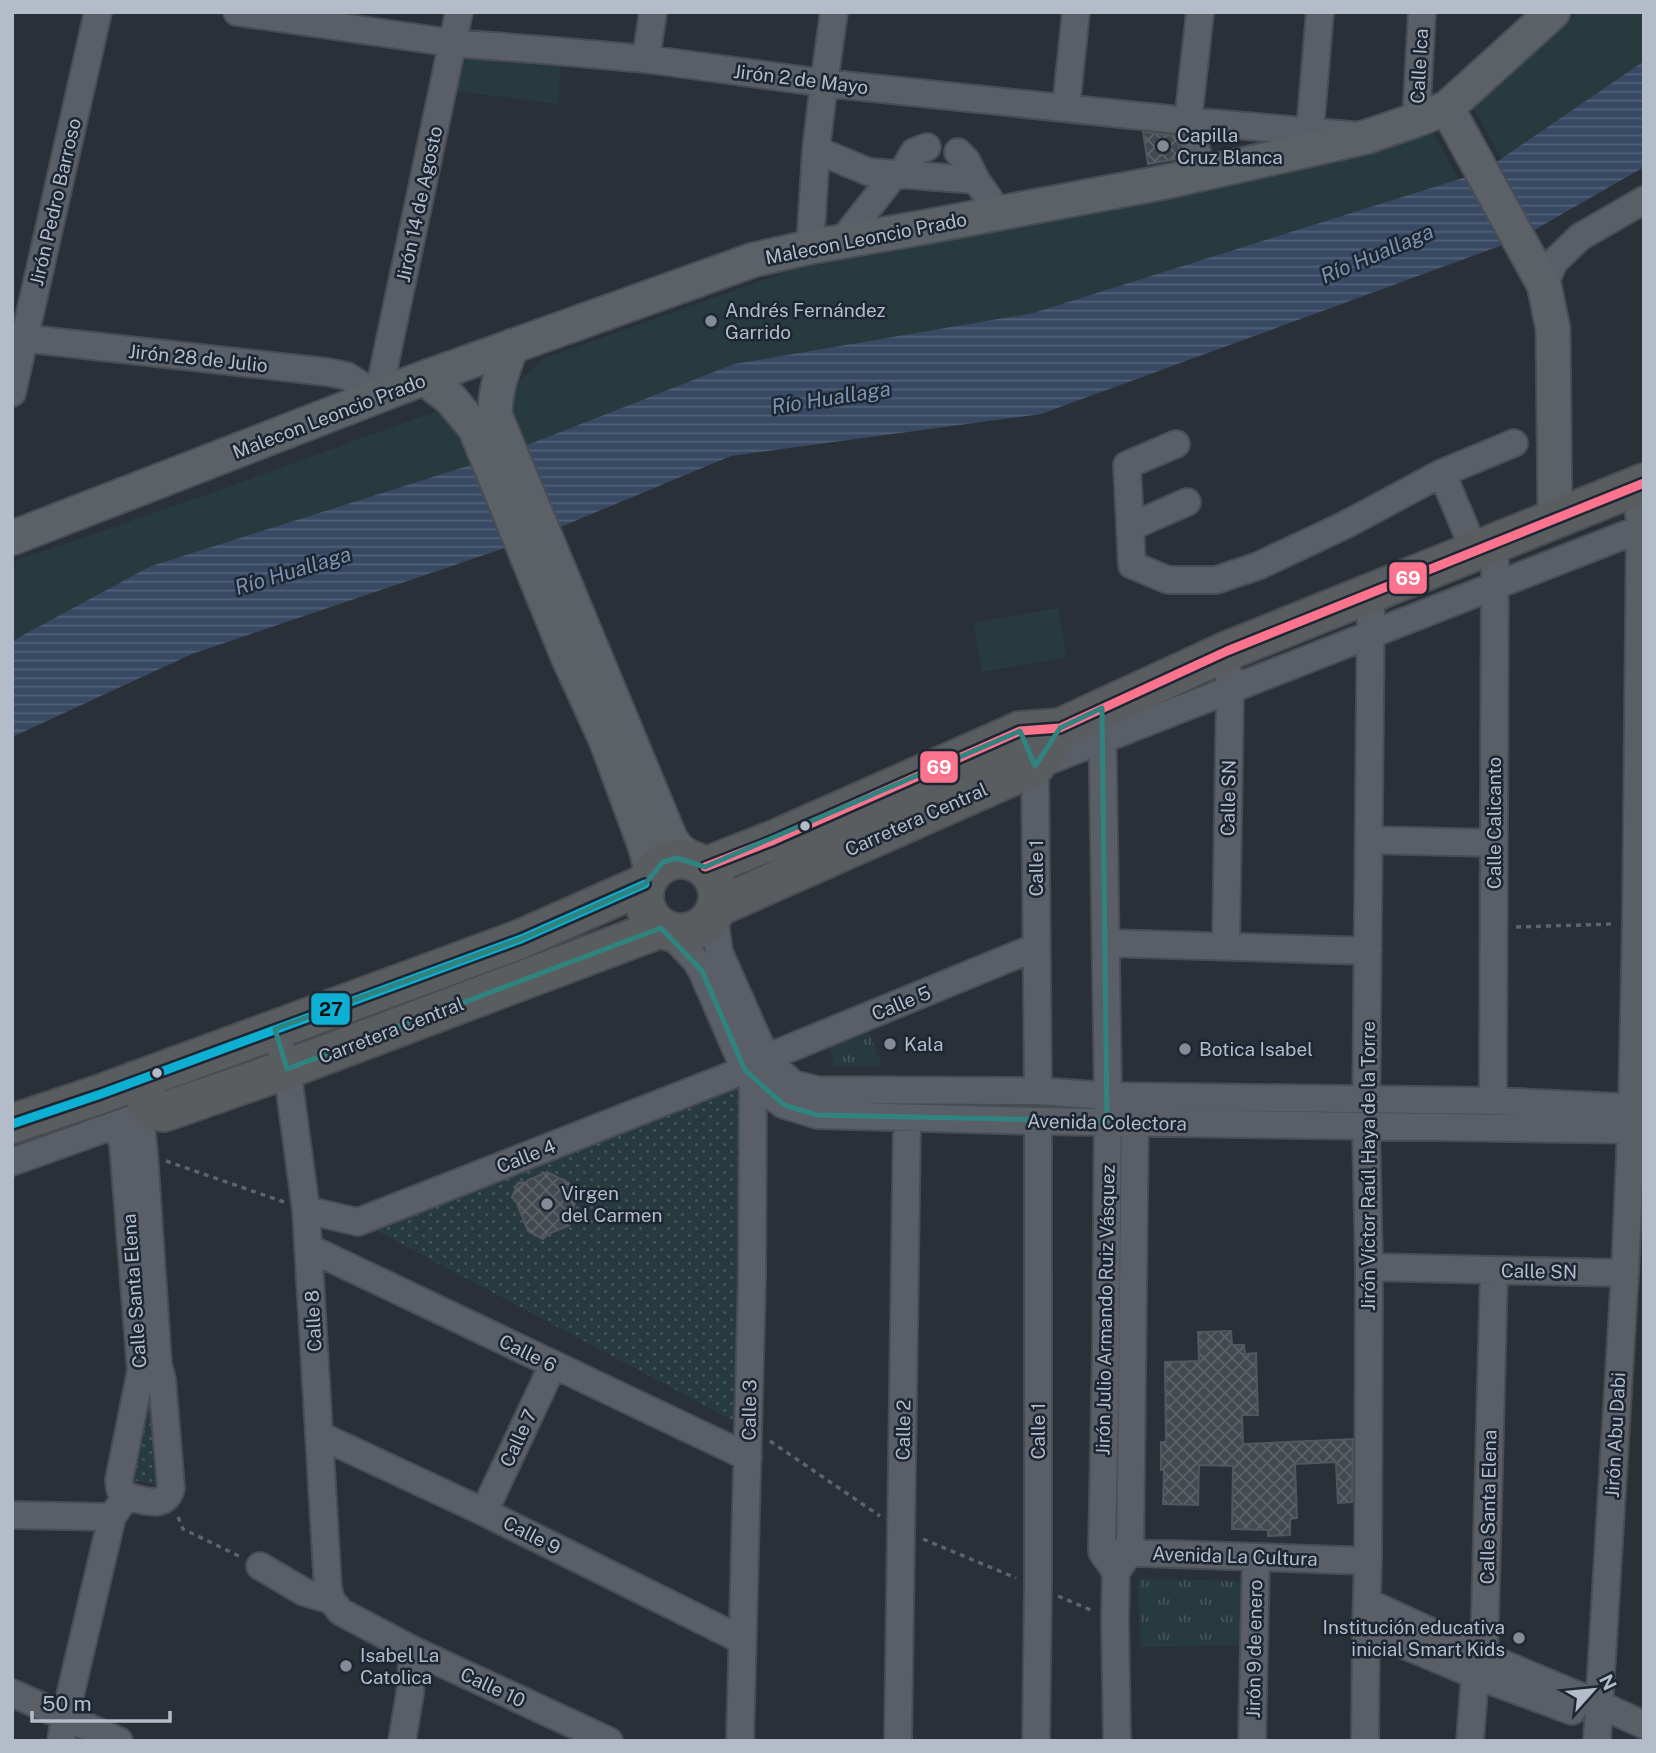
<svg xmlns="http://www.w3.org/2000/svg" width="1656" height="1753" viewBox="0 0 1656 1753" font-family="'Public Sans',sans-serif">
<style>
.grass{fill:url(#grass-tufts)}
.park{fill:url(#park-dots)}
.garden{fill:#273a3e}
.water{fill:url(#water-rules)}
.building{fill:url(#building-cross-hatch);stroke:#52575f;stroke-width:2}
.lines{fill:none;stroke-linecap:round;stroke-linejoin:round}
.minor-casing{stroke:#484c53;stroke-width:30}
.major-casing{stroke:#484c55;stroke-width:37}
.highway-casing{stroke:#474c53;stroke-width:42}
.path{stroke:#5d636a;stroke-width:3.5;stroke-dasharray:5 5;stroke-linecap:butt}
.minor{stroke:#5a5e66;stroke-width:26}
.major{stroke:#5c6168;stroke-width:33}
.highway{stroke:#5a5d60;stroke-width:38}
.bus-1-casing{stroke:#1d2633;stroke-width:14}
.bus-2-casing{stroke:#1d2633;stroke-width:14}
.bus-1{stroke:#fc738d;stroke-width:9}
.bus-2{stroke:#0dafd3;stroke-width:9}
.marked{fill:none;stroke:#308480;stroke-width:5;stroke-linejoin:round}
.poi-dot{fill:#848b96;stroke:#1d2633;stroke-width:2.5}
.bus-dot{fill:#b4bcc9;stroke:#1d2633;stroke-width:2.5}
.labels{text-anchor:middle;stroke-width:5;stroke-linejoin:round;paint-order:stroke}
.street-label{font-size:19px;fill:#b4bcc9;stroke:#1d2633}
.poi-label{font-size:19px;fill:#b4bcc9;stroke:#1d2633;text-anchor:start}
.water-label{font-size:21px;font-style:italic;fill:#7c92b1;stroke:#1d2633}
.line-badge{stroke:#1d2633;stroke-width:2.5}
.badge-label{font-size:19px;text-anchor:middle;font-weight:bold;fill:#fff}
.pale-badge-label{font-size:19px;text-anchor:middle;font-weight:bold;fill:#111}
</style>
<defs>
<pattern id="grass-tufts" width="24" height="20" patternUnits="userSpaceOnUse" patternTransform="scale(1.75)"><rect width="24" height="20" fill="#273a3e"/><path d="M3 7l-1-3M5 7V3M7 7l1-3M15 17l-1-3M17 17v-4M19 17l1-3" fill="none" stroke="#445559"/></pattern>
<pattern id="park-dots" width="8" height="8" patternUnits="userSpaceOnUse" patternTransform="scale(1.75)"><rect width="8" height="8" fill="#273a3e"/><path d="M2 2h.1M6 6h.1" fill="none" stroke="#445559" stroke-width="1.8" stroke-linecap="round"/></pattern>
<pattern id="water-rules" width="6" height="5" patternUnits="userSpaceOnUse" patternTransform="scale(1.75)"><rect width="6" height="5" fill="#384963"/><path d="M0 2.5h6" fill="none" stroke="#526178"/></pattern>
<pattern id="building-cross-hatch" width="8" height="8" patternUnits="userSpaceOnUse" patternTransform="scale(1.75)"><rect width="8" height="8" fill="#444950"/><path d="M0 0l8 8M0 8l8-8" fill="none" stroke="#5d6168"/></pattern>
</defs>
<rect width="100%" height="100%" fill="#2a3038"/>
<!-- grass -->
<path class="grass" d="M869,1032L882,1066H830L834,1059L832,1052L828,1049Z
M1139,1579L1246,1581V1645L1140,1647Z"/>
<!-- park -->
<path class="park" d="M742,1082L736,1422L370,1227Z
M149,1379L160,1486L123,1478Z"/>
<!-- garden -->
<path class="garden" d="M1579,12H1644V61L1502,159L1473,107Z
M475,54L561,65L558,104L456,91L462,61Z
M1430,127L1459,180L1033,313L734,364L525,446L507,392L543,359L819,260L1113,206L1338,161Z
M439,410L464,426L480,462L151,566L12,641V562L206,495Z
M1058,608L1067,657L982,672L973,623Z"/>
<!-- water -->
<path class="water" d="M1644,61V167L1519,239L1041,414L731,456L534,538L192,654L12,737V641L151,566L499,456L734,364L1033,313L1482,172Z"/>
<!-- building -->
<path class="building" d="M1143,132L1176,136L1182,158L1148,164Z
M547,1172L569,1183L575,1202L570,1225L548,1234L543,1239L528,1231L516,1201L512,1197L518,1183L527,1182L528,1180Z
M1231,1331L1232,1345H1244L1245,1354L1256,1353L1258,1415H1242L1243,1444L1353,1439L1352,1502L1338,1503L1336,1462L1295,1464L1297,1518L1290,1519V1535L1268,1536V1530L1232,1529L1233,1466L1199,1465L1198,1505L1163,1504L1164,1470H1161V1442H1166L1165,1362L1199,1361L1198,1332Z"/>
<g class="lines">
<!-- minor casing -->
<g class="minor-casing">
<path id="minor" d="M237,12L453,43L544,50L646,59L824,83L1188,121L1351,135
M1200,12L1188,121L1203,173
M646,59L653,12
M1066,107L1076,12
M1416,120L1422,12
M1310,130L1320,12
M816,150L869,172L976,180L999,213
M958,152L966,160L976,180
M901,175L914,152L927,147
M842,241L894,175
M810,247L816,150L824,83L834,12
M1544,285L1554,262L1580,237L1644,200
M12,337L327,372L347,376L378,396L459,12
M12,393L98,12
M1176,444L1127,465L1132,565L1168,580H1216L1258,566L1345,525L1442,473L1514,443
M1442,473L1475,552
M1130,527L1187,502
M1102,708L1108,1096L1106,1354L1102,1552L1116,1572
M1029,752L1035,766L1038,1091
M1035,766L1640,529
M1369,840L1494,843
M714,915L719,952L766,1058L793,1084L818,1090L1038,1091L1108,1096L1493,1101L1644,1108
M669,932L696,961L702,971L745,1070L766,1092L784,1105L817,1115L1038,1121L1644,1130
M1106,943L1368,951
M1226,946L1230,690L1229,675
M275,1029L287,1069L306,1210L328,1589L331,1600L341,1612L413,1650L609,1741
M766,1058L1036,947
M1493,1101L1495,544
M115,1126L123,1143L141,1371L119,1480L120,1489L126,1496
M12,1162L129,1120
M306,1210L358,1222L745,1070
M309,1248L748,1457
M1369,1267L1625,1273
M319,1435L484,1512L742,1640
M126,1496C142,1500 166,1510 171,1488L162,1379L158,1364L144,1153L140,1115
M484,1512L553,1365
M12,1515L112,1517
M1114,1552L1368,1561
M260,1566L304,1592L331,1600
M1367,1602L1484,1656L1599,1704L1644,1725
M1366,1629L1475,1675L1572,1711
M12,1693L119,1741
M61,1741L65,1717L112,1517L126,1496
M402,1741L410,1693L413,1650
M740,1741L752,1278L753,1079
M898,1741L907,1119
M1036,1741L1038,1588V1121
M1117,1741L1115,1620L1116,1572L1130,1552L1135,1106
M1252,1741L1256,1558
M1365,1741L1366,1629L1368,1561L1369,1267L1366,1127L1371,592
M1470,1741L1475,1675L1484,1656L1494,1270
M1597,1741L1625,1273L1632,1108L1636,923L1640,529L1637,486"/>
</g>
<!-- major casing -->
<g class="major-casing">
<path id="major" d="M1447,108L1544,285L1553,329L1555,519
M512,346C502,371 495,389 495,415L671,840L678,849L692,860
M424,378L450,398L475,428L568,657L606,740L645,846L652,872
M12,538L424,378L753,260L810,247L925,227L1165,182L1366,137L1416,120L1447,108L1553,12"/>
</g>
<!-- highway casing -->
<g class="highway-casing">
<path id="highway" d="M644 896a37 37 0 1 1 74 0a37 37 0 1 1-74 0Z
M705,867L774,840L1020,731L1060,728L1227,651L1644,483
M717,907L1035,766L1060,728
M135,1081L153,1110L164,1112L287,1069L661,928
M12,1124L101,1094L521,939L645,884"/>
</g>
<!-- path -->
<path class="path" d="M1516,927L1614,924
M166,1161L284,1202
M770,1441L880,1516
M178,1517L183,1529L243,1558
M923,1539L1016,1578
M1058,1596L1093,1611"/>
<!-- minor -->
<use href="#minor" class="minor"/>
<!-- major -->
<use href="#major" class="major"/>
<!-- highway -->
<use href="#highway" class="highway"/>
<!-- bus-1 casing -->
<g class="bus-1-casing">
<path id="bus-1" d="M705,867L774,840L1020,731L1060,728L1227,651L1644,483"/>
</g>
<!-- bus-2 casing -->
<g class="bus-2-casing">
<path id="bus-2" d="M12,1124L101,1094L521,939L645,884"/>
</g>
<!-- bus-1 -->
<use href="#bus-1" class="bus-1"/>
<!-- bus-2 -->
<use href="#bus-2" class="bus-2"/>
</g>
<!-- marked area -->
<path class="marked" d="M1102,708L1107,1121L817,1115L784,1105L745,1070L702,971L661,928L287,1069L275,1029L521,939L645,884L663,862L677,858L705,867L1020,731L1035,766L1060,728Z"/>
<!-- markers -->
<g class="poi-dot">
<circle cx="1163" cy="146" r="7"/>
<circle cx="711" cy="321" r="7"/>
<circle cx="890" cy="1044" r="7"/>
<circle cx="1185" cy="1049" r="7"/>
<circle cx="547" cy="1204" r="7"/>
<circle cx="1519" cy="1638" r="7"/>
<circle cx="346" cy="1666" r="7"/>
</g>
<g class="bus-dot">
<circle cx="805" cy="826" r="6"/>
<circle cx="157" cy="1073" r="6"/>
</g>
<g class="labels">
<!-- street labels -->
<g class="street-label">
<text transform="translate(1419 66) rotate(-87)" y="7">Calle Ica</text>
<text transform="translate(801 79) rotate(7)" y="7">Jirón 2 de Mayo</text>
<text transform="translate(55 202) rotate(-77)" y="7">Jirón Pedro Barroso</text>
<text transform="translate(419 204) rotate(-78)" y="7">Jirón 14 de Agosto</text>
<text transform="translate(866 238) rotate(-11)" y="7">Malecon Leoncio Prado</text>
<text transform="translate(198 358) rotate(6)" y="7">Jirón 28 de Julio</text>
<text transform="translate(329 416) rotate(-21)" y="7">Malecon Leoncio Prado</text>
<text transform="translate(1228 798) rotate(-89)" y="7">Calle SN</text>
<text transform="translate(916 819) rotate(-24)" y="7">Carretera Central</text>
<text transform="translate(1494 823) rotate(-90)" y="7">Calle Calicanto</text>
<text transform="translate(1036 868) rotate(-90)" y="7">Calle 1</text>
<text transform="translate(901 1003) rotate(-22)" y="7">Calle 5</text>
<text transform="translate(391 1030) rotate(-21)" y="7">Carretera Central</text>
<text transform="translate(1107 1122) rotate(1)" y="7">Avenida Colectora</text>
<text transform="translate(526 1156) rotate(-21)" y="7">Calle 4</text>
<text transform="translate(1368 1166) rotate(-90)" y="7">Jirón Víctor Raúl Haya de la Torre</text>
<text transform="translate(1539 1271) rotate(1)" y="7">Calle SN</text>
<text transform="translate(134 1291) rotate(-94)" y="7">Calle Santa Elena</text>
<text transform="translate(1105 1310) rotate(-89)" y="7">Jirón Julio Armando Ruiz Vásquez</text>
<text transform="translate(313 1321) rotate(-93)" y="7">Calle 8</text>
<text transform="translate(528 1353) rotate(26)" y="7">Calle 6</text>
<text transform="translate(749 1410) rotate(-89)" y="7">Calle 3</text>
<text transform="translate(903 1430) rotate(-89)" y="7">Calle 2</text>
<text transform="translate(1038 1431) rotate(-90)" y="7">Calle 1</text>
<text transform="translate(1615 1435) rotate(-87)" y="7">Jirón Abu Dabi</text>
<text transform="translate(518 1438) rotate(-65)" y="7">Calle 7</text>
<text transform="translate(1488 1507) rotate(-89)" y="7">Calle Santa Elena</text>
<text transform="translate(532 1535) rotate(27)" y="7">Calle 9</text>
<text transform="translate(1235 1556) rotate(2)" y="7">Avenida La Cultura</text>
<text transform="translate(1254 1649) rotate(-89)" y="7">Jirón 9 de enero</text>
<text transform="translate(493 1687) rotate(25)" y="7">Calle 10</text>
</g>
<!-- poi labels -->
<g class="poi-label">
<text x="1177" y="142">Capilla<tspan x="1177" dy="22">Cruz Blanca</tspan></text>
<text x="725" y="317">Andrés Fernández<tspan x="725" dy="22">Garrido</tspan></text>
<text x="904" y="1051">Kala</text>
<text x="1199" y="1056">Botica Isabel</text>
<text x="561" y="1200">Virgen<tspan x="561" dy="22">del Carmen</tspan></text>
<text x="1505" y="1634" text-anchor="end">Institución educativa<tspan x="1505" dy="22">inicial Smart Kids</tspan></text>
<text x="360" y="1662">Isabel La<tspan x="360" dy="22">Catolica</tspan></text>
</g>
<!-- water labels -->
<g class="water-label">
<text transform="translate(1377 254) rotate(-23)" y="7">Río Huallaga</text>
<text transform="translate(831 398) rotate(-9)" y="7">Río Huallaga</text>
<text transform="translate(293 571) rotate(-17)" y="7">Río Huallaga</text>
</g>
</g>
<g class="line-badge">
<rect x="1388" y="561" width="40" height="34" rx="7" fill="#fc738d"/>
<rect x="919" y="750" width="40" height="34" rx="7" fill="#fc738d"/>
<rect x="310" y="992" width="41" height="34" rx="7" fill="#0dafd3"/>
</g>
<g class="badge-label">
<text x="1408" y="585">69</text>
<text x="939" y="774">69</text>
</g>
<g class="pale-badge-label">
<text x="331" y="1016">27</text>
</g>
<!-- border -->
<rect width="1656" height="1753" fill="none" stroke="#b4bcc9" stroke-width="28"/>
<!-- north arrow -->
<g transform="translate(1593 1690) rotate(63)" stroke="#1d2633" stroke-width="5" paint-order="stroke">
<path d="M0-5L12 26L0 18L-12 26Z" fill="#b4bcc9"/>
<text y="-10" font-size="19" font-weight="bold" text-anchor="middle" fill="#b4bcc9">N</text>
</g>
<!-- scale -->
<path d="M32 1711v10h138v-10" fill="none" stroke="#b4bcc9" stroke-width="3.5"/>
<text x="42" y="1711" font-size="21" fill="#b4bcc9" stroke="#1d2633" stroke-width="5" paint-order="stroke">50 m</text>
</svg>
